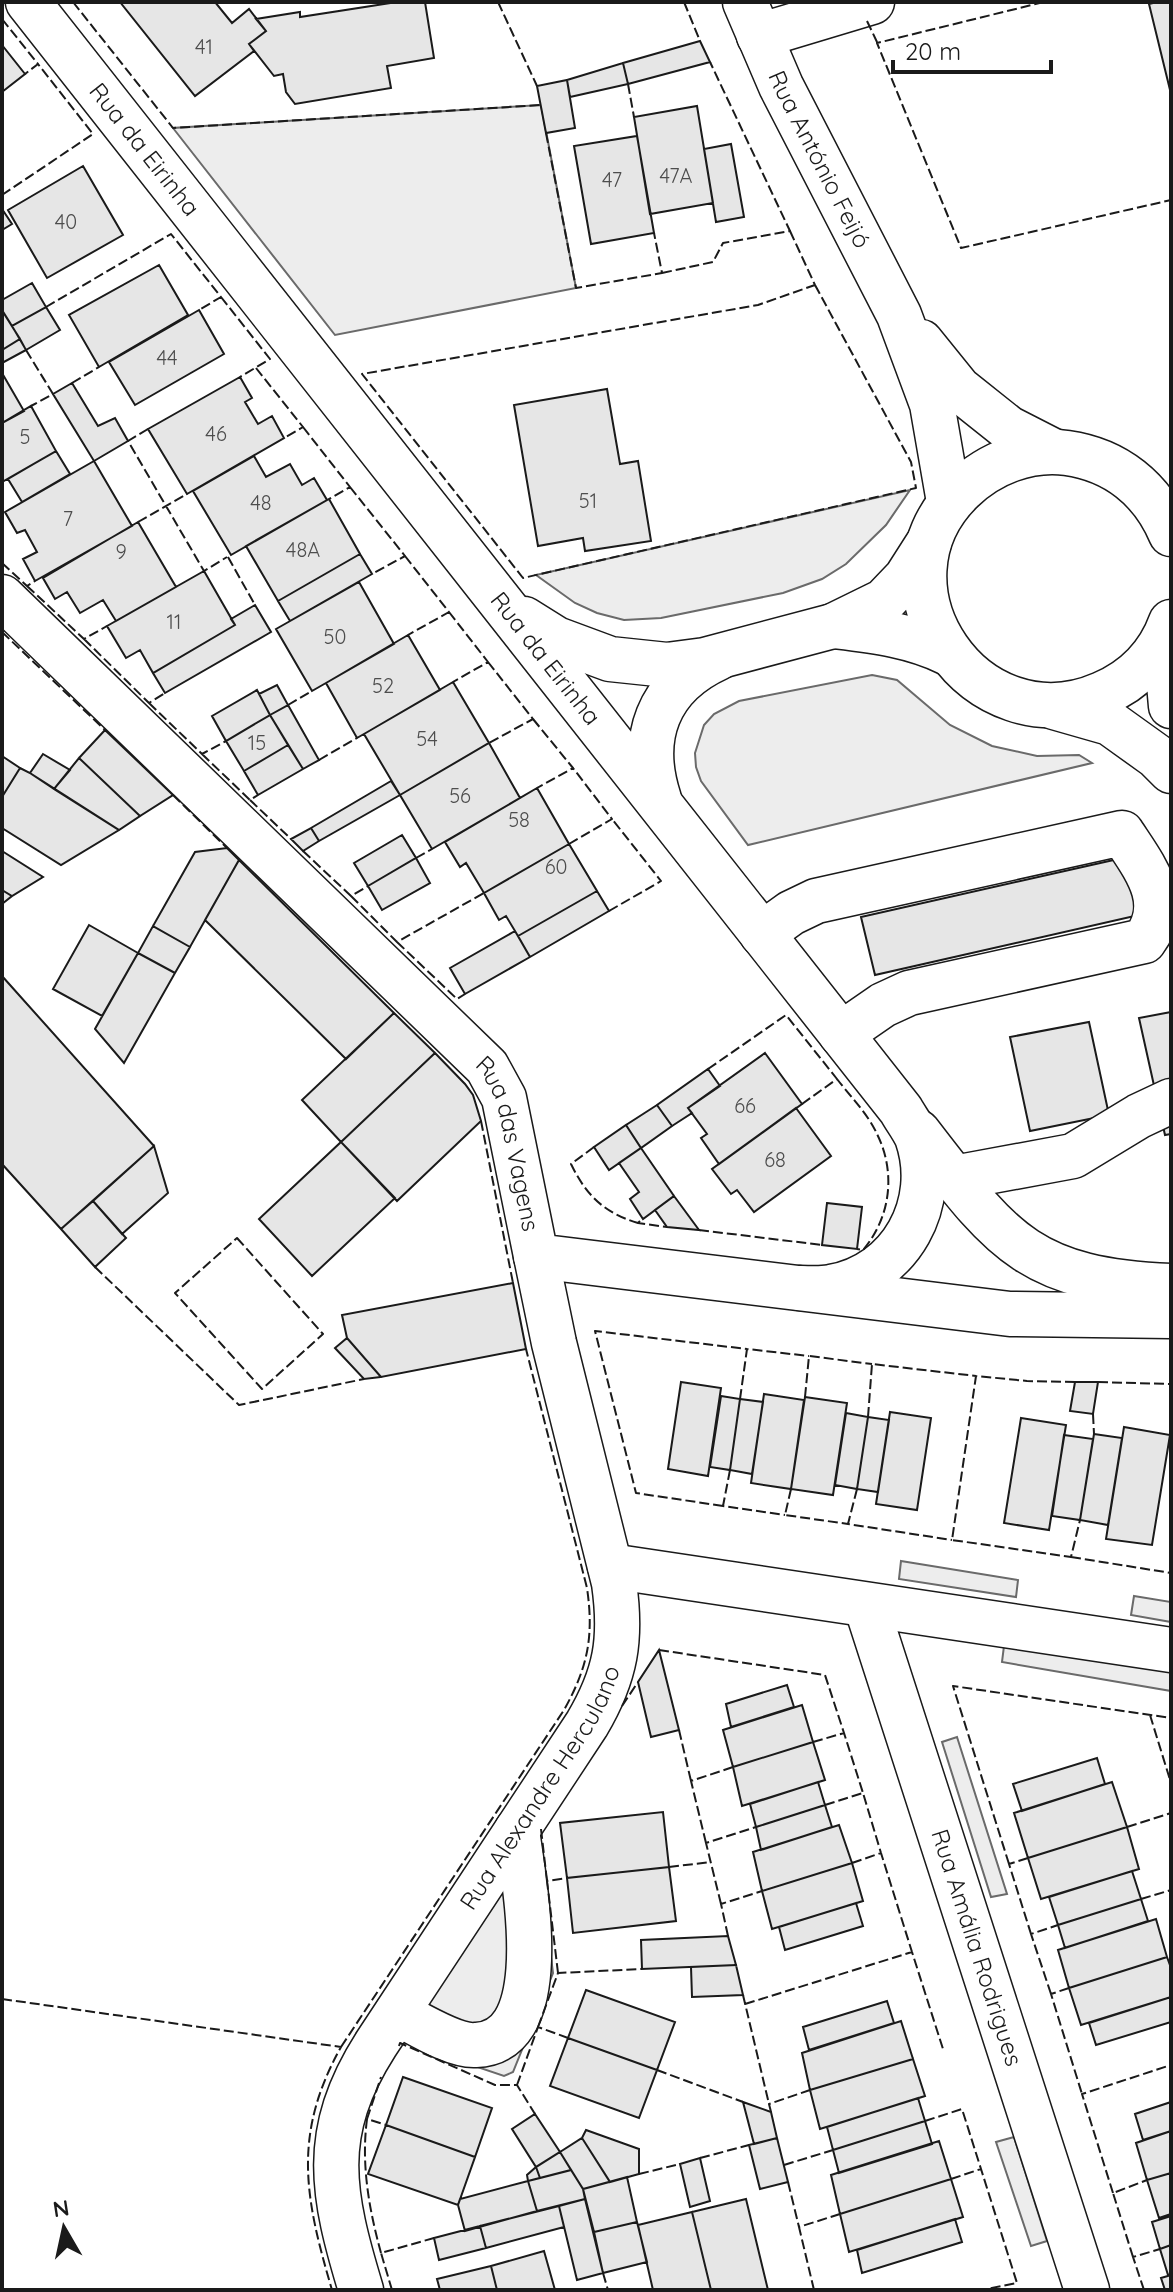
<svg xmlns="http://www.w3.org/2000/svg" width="1173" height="2292" viewBox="0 0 1173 2292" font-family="Quicksand,sans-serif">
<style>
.built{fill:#ededed;stroke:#6a6a6a;stroke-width:2}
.building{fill:#e6e6e6;stroke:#1a1a1a;stroke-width:2}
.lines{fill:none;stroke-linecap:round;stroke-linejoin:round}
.minor-casing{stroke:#1a1a1a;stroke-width:47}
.minor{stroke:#fff;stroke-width:44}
.fence{stroke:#1a1a1a;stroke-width:2;stroke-dasharray:10 4;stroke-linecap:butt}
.labels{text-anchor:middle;stroke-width:6;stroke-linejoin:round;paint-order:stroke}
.number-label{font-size:20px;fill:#4d4d4d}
.street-label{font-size:24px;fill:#1a1a1a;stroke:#fff}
</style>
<rect width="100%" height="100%" fill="#fff"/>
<!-- built -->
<path class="built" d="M541,105L576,288L335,335L173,128Z
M910,490L886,525L846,564L822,579L783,593L661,618L624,620L597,613L575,603L536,575Z
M872,675L897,680L950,725L992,746L1037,756L1079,755L1092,763L748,845L701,781L696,767L695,753L704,725L714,714L739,701Z
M901,1561L1018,1580L1016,1597L899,1579Z
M1134,1596L1171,1602V1622L1131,1615Z
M1004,1646L1171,1672V1691L1002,1662Z
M957,1737L1007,1894L991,1897L942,1742Z
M534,1821L553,1973L513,2072L504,2076L400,2041Z
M1014,2137L1047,2241L1031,2246L996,2142Z"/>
<!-- building -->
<path class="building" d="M120,2H215L232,23L249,9L266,31L249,44L254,51L195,96Z
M397,2H425L434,58L387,66L391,88L295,104L286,92L283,74L274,76L249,44L266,31L256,19L300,12V17Z
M1157,2H1171V94L1149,4Z
M700,41L710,62L628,84L623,63Z
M2,45L25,74L2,92Z
M623,63L628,84L570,97L567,80Z
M567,80L575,128L546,133L537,86Z
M697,106L713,203L650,214L634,117Z
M637,136L654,233L591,244L574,146Z
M731,144L744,217L716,222L704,149Z
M83,166L123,235L47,278L8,210Z
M2,209L12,224L2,230Z
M159,265L188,315L99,367L69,315Z
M32,283L46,307L12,326L2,310V300Z
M46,307L60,330L26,350L12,326Z
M199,310L224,354L135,405L109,362Z
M3,312L20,339L2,350V313Z
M20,339L26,350L2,363V350Z
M2,373L24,411L2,423Z
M240,377L252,398L245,402L258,424L272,416L284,438L187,494L148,429Z
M72,383L98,426L115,418L128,441L94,461L53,394Z
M607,389L620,464L638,461L651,541L585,551L583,538L538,546L514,405Z
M31,406L56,451L2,482V423Z
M56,451L70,474L22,502L8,479Z
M254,456L266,477L290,464L302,485L314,478L327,500L231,555L193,491Z
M94,461L132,526L35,581L23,559L37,552L25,530L17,533L5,512Z
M329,499L360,554L278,601L246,546Z
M138,522L176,587L116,621L103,600L80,613L67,592L55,599L43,578Z
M360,554L372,574L290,621L278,601Z
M204,571L235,625L153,673L140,650L126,658L107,626Z
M359,582L394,644L312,691L276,629Z
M255,605L271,632L165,693L153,673L235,625L231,619Z
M408,635L440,690L357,738L326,683Z
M453,682L489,743L400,795L364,734Z
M277,685L288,705L270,715L259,694Z
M257,690L270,715L226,741L212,716Z
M288,705L319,760L303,769L270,715Z
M270,715L288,745L244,771L226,741Z
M105,730L173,795L140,816L79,758Z
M489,743L520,798L432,849L400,795Z
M288,745L303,769L258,795L244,771Z
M43,754L70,770L54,789L30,773Z
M2,756L20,768L2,797Z
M79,758L140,816L119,830L54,789Z
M20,768L30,773L119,830L61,865L2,828V797Z
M391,781L400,795L319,841L311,828Z
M537,788L569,844L484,893L466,863L460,867L445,842Z
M311,828L319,841L303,851L291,839Z
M402,835L416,858L368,886L354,863Z
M569,844L597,891L518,936L506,916L499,920L484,893Z
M227,848L239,860L190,947L153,926L195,852Z
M2,851L43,877L12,896L2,890Z
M1127,857L1139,915L875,975L861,917Z
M416,858L430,883L382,910L368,886Z
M239,860L394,1013L346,1059L205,920Z
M2,890L12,896L2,904Z
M597,891L609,911L530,957L518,936Z
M89,925L138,953L102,1016L53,989Z
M153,926L190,947L175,973L138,953Z
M515,931L530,957L465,994L450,968Z
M138,953L175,973L124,1063L95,1029Z
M2,976L154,1146L61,1229L2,1164Z
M1171,1012V1134L1165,1135L1139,1018Z
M394,1013L435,1053L341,1142L302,1100Z
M1089,1022L1109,1115L1030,1131L1010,1037Z
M435,1053L465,1084L473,1095L481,1121L397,1201L341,1142Z
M765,1053L802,1104L719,1164L701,1138L707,1134L688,1108Z
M708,1069L720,1086L688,1108L692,1113L672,1126L657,1105Z
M657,1105L672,1126L641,1148L626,1125Z
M796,1108L831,1156L754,1212L737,1190L731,1194L712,1169Z
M626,1125L641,1148L609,1170L594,1147Z
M341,1142L395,1198L312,1276L259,1219Z
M154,1146L168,1193L122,1234L93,1201Z
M641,1148L674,1196L643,1219L630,1199L639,1192L619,1163Z
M674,1196L699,1230L667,1227L655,1210Z
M93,1201L126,1238L95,1267L61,1229Z
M827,1203L862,1207L857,1249L822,1245Z
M513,1283L526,1349L381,1377L347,1338L342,1315Z
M347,1338L381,1377L364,1379L335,1348Z
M681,1382L721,1388L708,1476L668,1469Z
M1075,1382H1098L1093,1414L1070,1411Z
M764,1394L804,1400L791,1489L751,1483Z
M721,1396L740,1399L730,1470L710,1467Z
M805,1397L847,1403L833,1495L791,1489Z
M740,1399L763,1402L752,1474L730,1470Z
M890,1412L931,1418L917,1510L876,1504Z
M846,1413L868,1417L857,1489L835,1485Z
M868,1417L889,1420L878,1492L857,1489Z
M1021,1418L1066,1425L1049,1530L1004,1523Z
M1124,1427L1170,1435L1152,1545L1106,1539Z
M1094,1434L1122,1438L1108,1525L1080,1520Z
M1064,1435L1093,1439L1080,1520L1052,1516Z
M659,1650L679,1730L651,1737L638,1682Z
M787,1685L794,1707L731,1727L726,1704Z
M802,1705L813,1742L733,1767L723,1730Z
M813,1742L825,1780L742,1806L733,1767Z
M1097,1758L1105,1784L1022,1811L1013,1784Z
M818,1782L825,1805L756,1827L750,1804Z
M1112,1782L1127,1827L1028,1858L1014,1813Z
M825,1805L832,1827L761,1850L756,1827Z
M663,1812L669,1867L567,1878L560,1823Z
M839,1825L852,1863L762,1891L753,1852Z
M1127,1827L1139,1869L1041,1899L1028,1858Z
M852,1863L863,1901L772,1929L762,1891Z
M669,1867L676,1921L573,1933L567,1878Z
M1132,1871L1141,1899L1058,1925L1049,1897Z
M1141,1899L1148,1921L1065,1948L1058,1925Z
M856,1903L863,1926L785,1950L779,1927Z
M1156,1919L1167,1957L1069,1988L1058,1950Z
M728,1936L736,1965L642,1969L641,1940Z
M1167,1957L1171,1968V1997L1081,2025L1069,1988Z
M736,1965L743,1995L692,1997L691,1967Z
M586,1990L675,2022L657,2070L568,2038Z
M1171,1997V2022L1096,2045L1089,2023Z
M887,2001L894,2023L809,2050L803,2027Z
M901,2021L913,2059L810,2090L802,2053Z
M568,2038L657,2070L639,2118L550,2086Z
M913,2059L925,2096L820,2129L810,2090Z
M403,2077L492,2108L475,2157L386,2125Z
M918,2098L925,2121L833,2150L827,2127Z
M743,2102L771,2112L777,2138L754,2144Z
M1171,2102V2131L1143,2140L1135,2114Z
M535,2114L560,2152L536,2167L512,2129Z
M925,2121L932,2144L839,2173L833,2150Z
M386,2125L475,2157L458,2205L368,2174Z
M586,2130L639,2149V2174L610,2182L582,2138Z
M1171,2131V2173L1147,2180L1136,2143Z
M582,2138L610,2182L583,2189L560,2152Z
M777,2138L788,2182L760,2189L749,2145Z
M939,2141L951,2179L840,2214L831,2175Z
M560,2152L571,2170L540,2178L536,2167Z
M700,2158L710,2201L690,2207L680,2164Z
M536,2167L540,2178L528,2181L527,2175Z
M571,2170L583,2189L585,2199L537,2211L528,2181Z
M1171,2173V2214L1159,2218L1147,2180Z
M627,2177L637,2222L594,2232L583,2189Z
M951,2179L963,2217L849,2252L840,2214Z
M528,2181L537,2211L465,2231L458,2205L460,2199Z
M585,2199L603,2273L577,2280L559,2206Z
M746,2199L768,2290H711L692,2212Z
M559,2206L564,2227L486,2248L480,2226Z
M692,2212L711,2290H653L638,2225Z
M1171,2216V2245L1160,2249L1152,2222Z
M955,2219L962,2242L862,2273L857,2250Z
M637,2222L647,2262L603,2273L594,2232Z
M480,2226L486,2248L439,2260L434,2238Z
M1171,2245V2274L1168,2275L1160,2249Z
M544,2251L555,2290H497L491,2266Z
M491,2266L497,2290H440L437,2279Z
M1171,2275V2290H1165L1161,2278Z"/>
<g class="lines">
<!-- minor casing -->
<g class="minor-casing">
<g id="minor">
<path id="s1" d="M28,2L901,1110C906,1119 913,1128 917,1137C940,1203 901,1275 831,1287C821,1289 810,1288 800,1288"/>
<path id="s2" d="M745,2L781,86L899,315L932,404L949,502"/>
<path d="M759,36L872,2"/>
<path d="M921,342L959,389L1008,428L1053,451"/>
<path d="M1171,534C1152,489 1116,460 1067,453C1029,448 990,463 962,490C863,586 976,749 1102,694C1135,680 1159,655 1171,622"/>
<path id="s3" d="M2,597L487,1067L504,1098L536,1256L1010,1314L1171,1316"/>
<path d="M524,619L556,639L610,659L667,665L705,660L833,626L884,601L906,578L929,542"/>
<path d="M833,626C874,631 911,635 948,653"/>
<path d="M1165,638L1171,706"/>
<path d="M1054,707L1110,723L1156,756L1171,771"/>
<path d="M659,799C639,738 657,686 718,658"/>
<path d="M762,934L791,913L816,901L1122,833C1145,868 1173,902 1144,941L909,993L883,1005L841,1034"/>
<path d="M918,1132C1001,1239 1026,1280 1171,1286"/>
<path d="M954,1178L1073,1156L1139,1116L1171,1101"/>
<path d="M610,1566L1171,1650"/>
<path id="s4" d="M866,1605L1087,2290"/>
<path d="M397,2013C417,2023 454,2047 476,2045C557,2042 523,1879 517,1830"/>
<path id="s5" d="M361,2290C332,2194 319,2133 376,2044L587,1724C616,1675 622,1639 614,1583L554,1343L536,1256"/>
</g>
</g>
<!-- minor -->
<use href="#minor" class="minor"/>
<!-- fence -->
<path class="fence" d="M73,2L173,128L541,105
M498,2L537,86
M684,2L700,41
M1044,2L877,43L961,248L1171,200
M2,19L38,64L25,74
M867,21L877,42
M628,84L634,117
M546,133L576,288L662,273L654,233
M2,195L93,134L38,64
M790,231L815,285
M662,273L713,262L723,243L790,231L710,62
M815,285L911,462L916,488L523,578L362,374L758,305Z
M221,297L270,359L240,377
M46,307L171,234L221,297L199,310
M26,350L53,394L31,406
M256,368L303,427L284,438
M72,383L99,367
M303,427L350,487L329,499
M148,429L128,441L204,571L227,557
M350,487L405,556L372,574
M138,522L187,494
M405,556L449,612L408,635
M228,557L255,605
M2,563L27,586L35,581
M27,586L84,639L107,626
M449,612L488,662L453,682
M2,632L105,730
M84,639L149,703L165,693
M488,662L533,719L489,743
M149,703L202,754L226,741
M288,705L312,691
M533,719L573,768L537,788
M202,754L250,800L258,795
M319,760L357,738
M173,795L227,848
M250,800L291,839
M569,844L612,819L573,768
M303,851L351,896L368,886
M416,858L432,849
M351,896L397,942L484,893
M609,911L661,881L612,819
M397,942L457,999L465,994
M708,1069L786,1015L837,1079
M802,1104L837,1079C850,1096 868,1114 877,1134C896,1172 891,1217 863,1250L857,1249
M481,1121L513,1283
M594,1147L571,1164C586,1195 604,1213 638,1223
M640,1221L638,1223L667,1227
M699,1230L822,1245
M237,1238L323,1334L262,1389L175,1293Z
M95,1267L239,1405L364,1379
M1075,1382L1027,1381L976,1376L952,1540L1071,1557L1080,1520
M1098,1382L1171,1384
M805,1397L809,1356L872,1364
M740,1399L747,1349L809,1356
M1093,1414L1094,1434
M868,1417L872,1364L976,1376
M730,1470L723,1506L785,1515
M791,1489L785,1515L848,1524
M857,1489L848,1524L952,1540
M723,1506L636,1493L595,1331L747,1349
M1071,1557L1171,1573
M659,1650L825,1675L844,1733
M622,1706L638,1682
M1150,1715L1171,1783
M679,1730L691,1781
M813,1742L844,1733L863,1793
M825,1805L863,1793L881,1853
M1127,1827L1171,1813
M541,1829L547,1881
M706,1843L691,1781L733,1767
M1028,1858L1009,1864L1031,1934
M852,1863L881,1853L912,1952
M1009,1864L953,1686L1171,1718
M669,1867L711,1862
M1141,1899L1171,1890
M721,1904L706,1843L756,1827
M728,1936L721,1904L762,1891
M558,1973L547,1881L567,1878
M1069,1988L1051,1994L1082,2094
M1051,1994L1031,1934L1058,1925
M743,1995L769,2104
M2,1999L341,2047C292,2135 305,2198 332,2290
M745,2004L912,1952L943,2049
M538,2027L558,1973L642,1969
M399,2046L400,2043L495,2085H517L535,2114
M341,2047L564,1710C588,1667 594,1636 587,1588L526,1349
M657,2070L743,2102
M517,2085L538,2027L568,2038
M771,2112L769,2104L810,2090
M367,2119L381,2077
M925,2121L962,2109L981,2169
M700,2158L749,2145
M784,2165L833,2150
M639,2174L680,2164
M951,2179L981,2169L1017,2283L981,2290
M788,2182L799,2227
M1113,2193L1082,2094L1171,2065
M381,2253C369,2209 361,2165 367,2119L386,2125
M1133,2257L1113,2193L1147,2180
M603,2273L608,2290
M392,2290L381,2253L434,2238
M814,2290L799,2227L840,2214
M1144,2290L1133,2257L1160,2249"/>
</g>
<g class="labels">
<!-- number labels -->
<g class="number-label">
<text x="204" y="54">41</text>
<text x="676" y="183">47A</text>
<text x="612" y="187">47</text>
<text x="66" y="229">40</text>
<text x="167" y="365">44</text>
<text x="216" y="441">46</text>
<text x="25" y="444">5</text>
<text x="588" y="508">51</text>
<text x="261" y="510">48</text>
<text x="68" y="526">7</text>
<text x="303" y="557">48A</text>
<text x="121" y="559">9</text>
<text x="174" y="629">11</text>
<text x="335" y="644">50</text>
<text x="383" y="693">52</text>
<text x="427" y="746">54</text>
<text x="257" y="750">15</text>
<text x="460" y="803">56</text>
<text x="519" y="827">58</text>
<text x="556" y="874">60</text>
<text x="745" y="1113">66</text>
<text x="775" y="1167">68</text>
</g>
<!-- street labels -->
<g class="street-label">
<text dy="8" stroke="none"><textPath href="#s1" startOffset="188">Rua da Eirinha</textPath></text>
<text dy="8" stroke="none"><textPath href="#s2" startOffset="174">Rua António Feijó</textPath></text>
<text dy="8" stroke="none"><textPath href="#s1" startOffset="836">Rua da Eirinha</textPath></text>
<text dy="8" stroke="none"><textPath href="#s3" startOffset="756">Rua das Vagens</textPath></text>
<text dy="8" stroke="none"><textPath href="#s5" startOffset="562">Rua Alexandre Herculano</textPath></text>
<text dy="8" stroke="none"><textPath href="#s4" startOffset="360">Rua Amália Rodrigues</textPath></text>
</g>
</g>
<!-- border -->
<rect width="1173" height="2292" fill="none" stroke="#1a1a1a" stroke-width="8"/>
<!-- north arrow -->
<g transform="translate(64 2228) rotate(351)" stroke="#ffffff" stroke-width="6" paint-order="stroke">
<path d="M0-6L14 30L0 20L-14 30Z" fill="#1a1a1a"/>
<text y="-12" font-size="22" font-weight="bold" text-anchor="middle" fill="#1a1a1a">N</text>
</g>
<!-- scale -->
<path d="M893 60v12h158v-12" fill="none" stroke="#1a1a1a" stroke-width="4"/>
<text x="905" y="60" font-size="24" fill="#1a1a1a" stroke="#ffffff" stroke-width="6" paint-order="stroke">20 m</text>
</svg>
